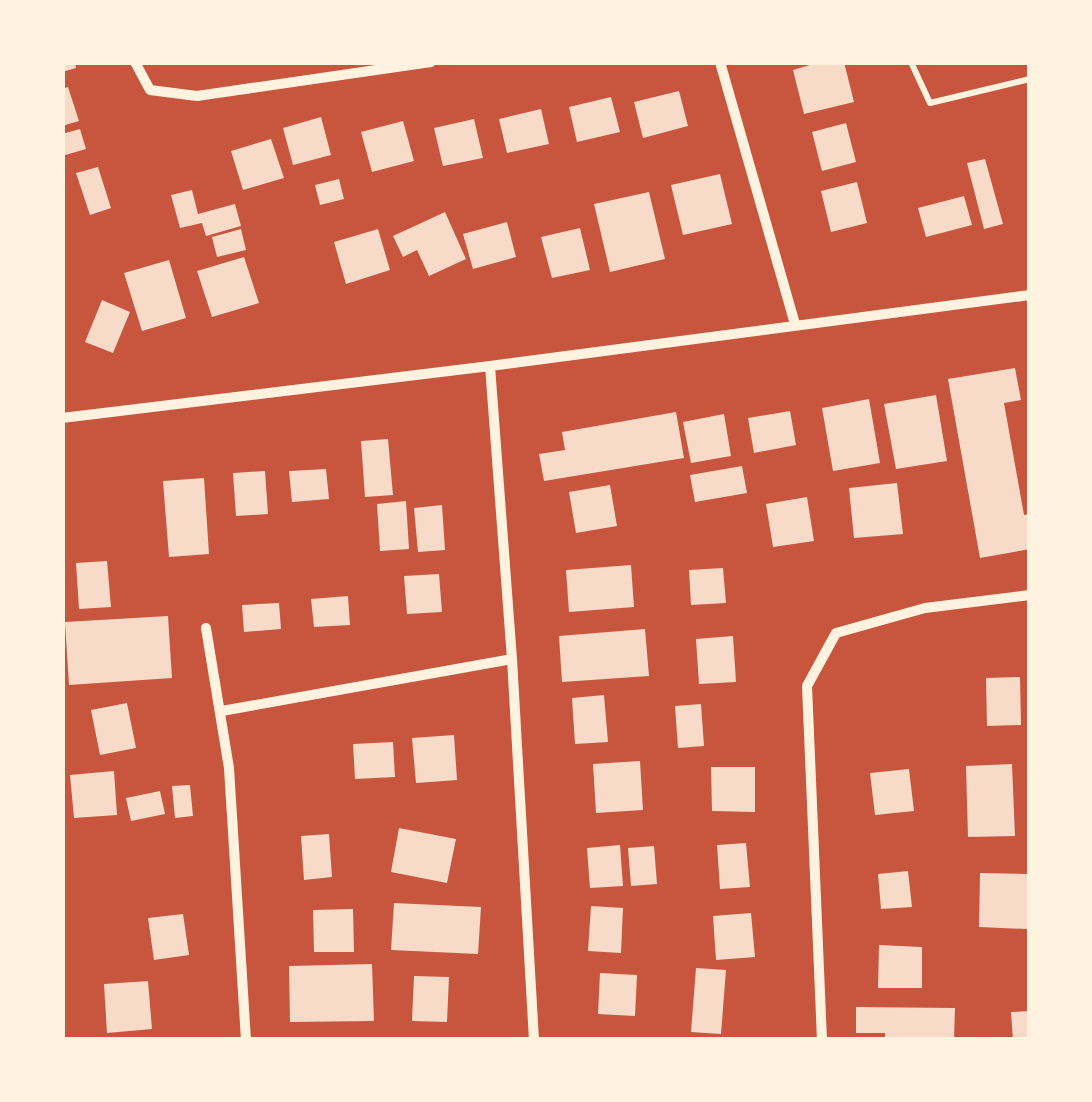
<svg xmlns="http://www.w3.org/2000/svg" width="1092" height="1102" viewBox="0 0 1092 1102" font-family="'Archivo Narrow',sans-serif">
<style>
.building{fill:#f7dbc8}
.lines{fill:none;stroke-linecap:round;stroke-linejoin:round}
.path{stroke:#fff3e0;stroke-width:6}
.minor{stroke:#fff3e0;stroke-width:10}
</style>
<rect width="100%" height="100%" fill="#c8553d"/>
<!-- building -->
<path class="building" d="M62,62H75L76,68L62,72Z
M820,62H844L854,102L804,114L793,70Z
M68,87L79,121L62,126V89Z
M679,91L688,126L643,138L634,102Z
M611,97L620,132L577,142L569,107Z
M541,109L549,144L507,153L499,119Z
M321,117L331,155L293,165L283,128Z
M474,119L483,158L443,166L434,128Z
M403,121L414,161L372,172L361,132Z
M846,123L856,162L822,171L812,132Z
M80,129L86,149L62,156V134Z
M271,139L284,178L243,190L231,151Z
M985,159L1003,224L984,229L967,163Z
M98,167L111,208L90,215L76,173Z
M720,174L732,224L683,235L671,185Z
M339,179L344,199L320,205L315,185Z
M857,182L867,223L831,232L821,191Z
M192,190L198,214L235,204L241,226L206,236L202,223L180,228L171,195Z
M649,192L665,259L610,272L594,204Z
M964,196L972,225L926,237L918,208Z
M445,212L466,259L429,276L417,250L403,257L393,236Z
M507,222L516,257L473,269L463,234Z
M580,228L590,270L552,278L541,237Z
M241,229L246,250L217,257L212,237Z
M378,229L390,270L346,284L334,242Z
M244,257L259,303L212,317L197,271Z
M169,260L186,318L142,331L124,273Z
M102,300L130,312L113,353L85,342Z
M1015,368L1021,400L1004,403L1024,515L1030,514V549L980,558L948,379Z
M936,395L947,461L896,469L884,404Z
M869,399L880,463L833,471L822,408Z
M790,411L796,445L754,453L748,418Z
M676,412L684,458L544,481L539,454L565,450L562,432Z
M724,414L731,456L691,463L683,422Z
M388,439L393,495L365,497L361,441Z
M742,466L747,493L695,502L690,475Z
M326,469L329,499L292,502L289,471Z
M265,471L268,514L236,516L233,473Z
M204,478L209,554L169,557L163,481Z
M897,483L903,534L854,538L849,488Z
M610,485L617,526L576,533L569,492Z
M807,497L814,541L773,547L766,504Z
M406,501L409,549L380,551L377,504Z
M442,505L445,550L418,552L414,508Z
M107,561L111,607L79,609L76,563Z
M631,565L634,607L569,612L566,570Z
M723,568L726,603L691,605L689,570Z
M439,574L442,612L407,614L404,576Z
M348,596L350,625L314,627L311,599Z
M279,603L281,629L244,632L242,605Z
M168,616L172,678L69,685L65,622Z
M645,629L649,676L562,682L559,636Z
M733,636L736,682L699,684L696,639Z
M1020,677L1021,725L987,726L986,678Z
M604,695L608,742L575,744L572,698Z
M127,703L136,748L100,755L91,710Z
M701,704L704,746L678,748L675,706Z
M454,735L457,780L416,783L412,738Z
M393,742L395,777L355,779L353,744Z
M640,761L643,810L596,813L593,764Z
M1012,764L1015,836L968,837L966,766Z
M711,767H755V812L712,811Z
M909,769L914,811L875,815L870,773Z
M114,771L117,815L74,818L70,775Z
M190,785L193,816L175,818L172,786Z
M160,791L165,814L131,821L126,798Z
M399,828L456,839L447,883L391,872Z
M329,834L332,877L304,880L301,836Z
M746,843L750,887L720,889L717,845Z
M620,845L623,886L590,888L587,848Z
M654,846L657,884L631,886L628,848Z
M908,871L912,907L881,909L878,874Z
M980,873L1029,874L1027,929L979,927Z
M394,903L481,907L478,954L391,950Z
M591,906L623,908L621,953L588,951Z
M353,909L354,952H314L313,910Z
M751,913L755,957L716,960L713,916Z
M183,914L189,955L154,960L148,918Z
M879,945L922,947V988H878Z
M372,964L374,1021L290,1022L289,966Z
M696,968L726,970L721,1034L691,1032Z
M600,973L637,975L635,1016L598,1014Z
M414,976L449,977L447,1022L412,1021Z
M148,981L152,1029L107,1033L104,984Z
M856,1007L955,1008L954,1040H885V1033H856Z
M1030,1011V1040H1013L1011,1012Z"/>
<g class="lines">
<!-- path -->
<path class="path" d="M911,62L930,103L1030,79"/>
<!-- minor -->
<path class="minor" d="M135,62L150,90L197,96L431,62
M720,62L795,324
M490,366L512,659L534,1040
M62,418L490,366L1030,295
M206,628L229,768L246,1040
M222,711L512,659
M822,1040L807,686L836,633L925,608L1030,595"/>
</g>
<!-- border -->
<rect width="1092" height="1102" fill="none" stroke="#fff3e0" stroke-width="130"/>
</svg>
